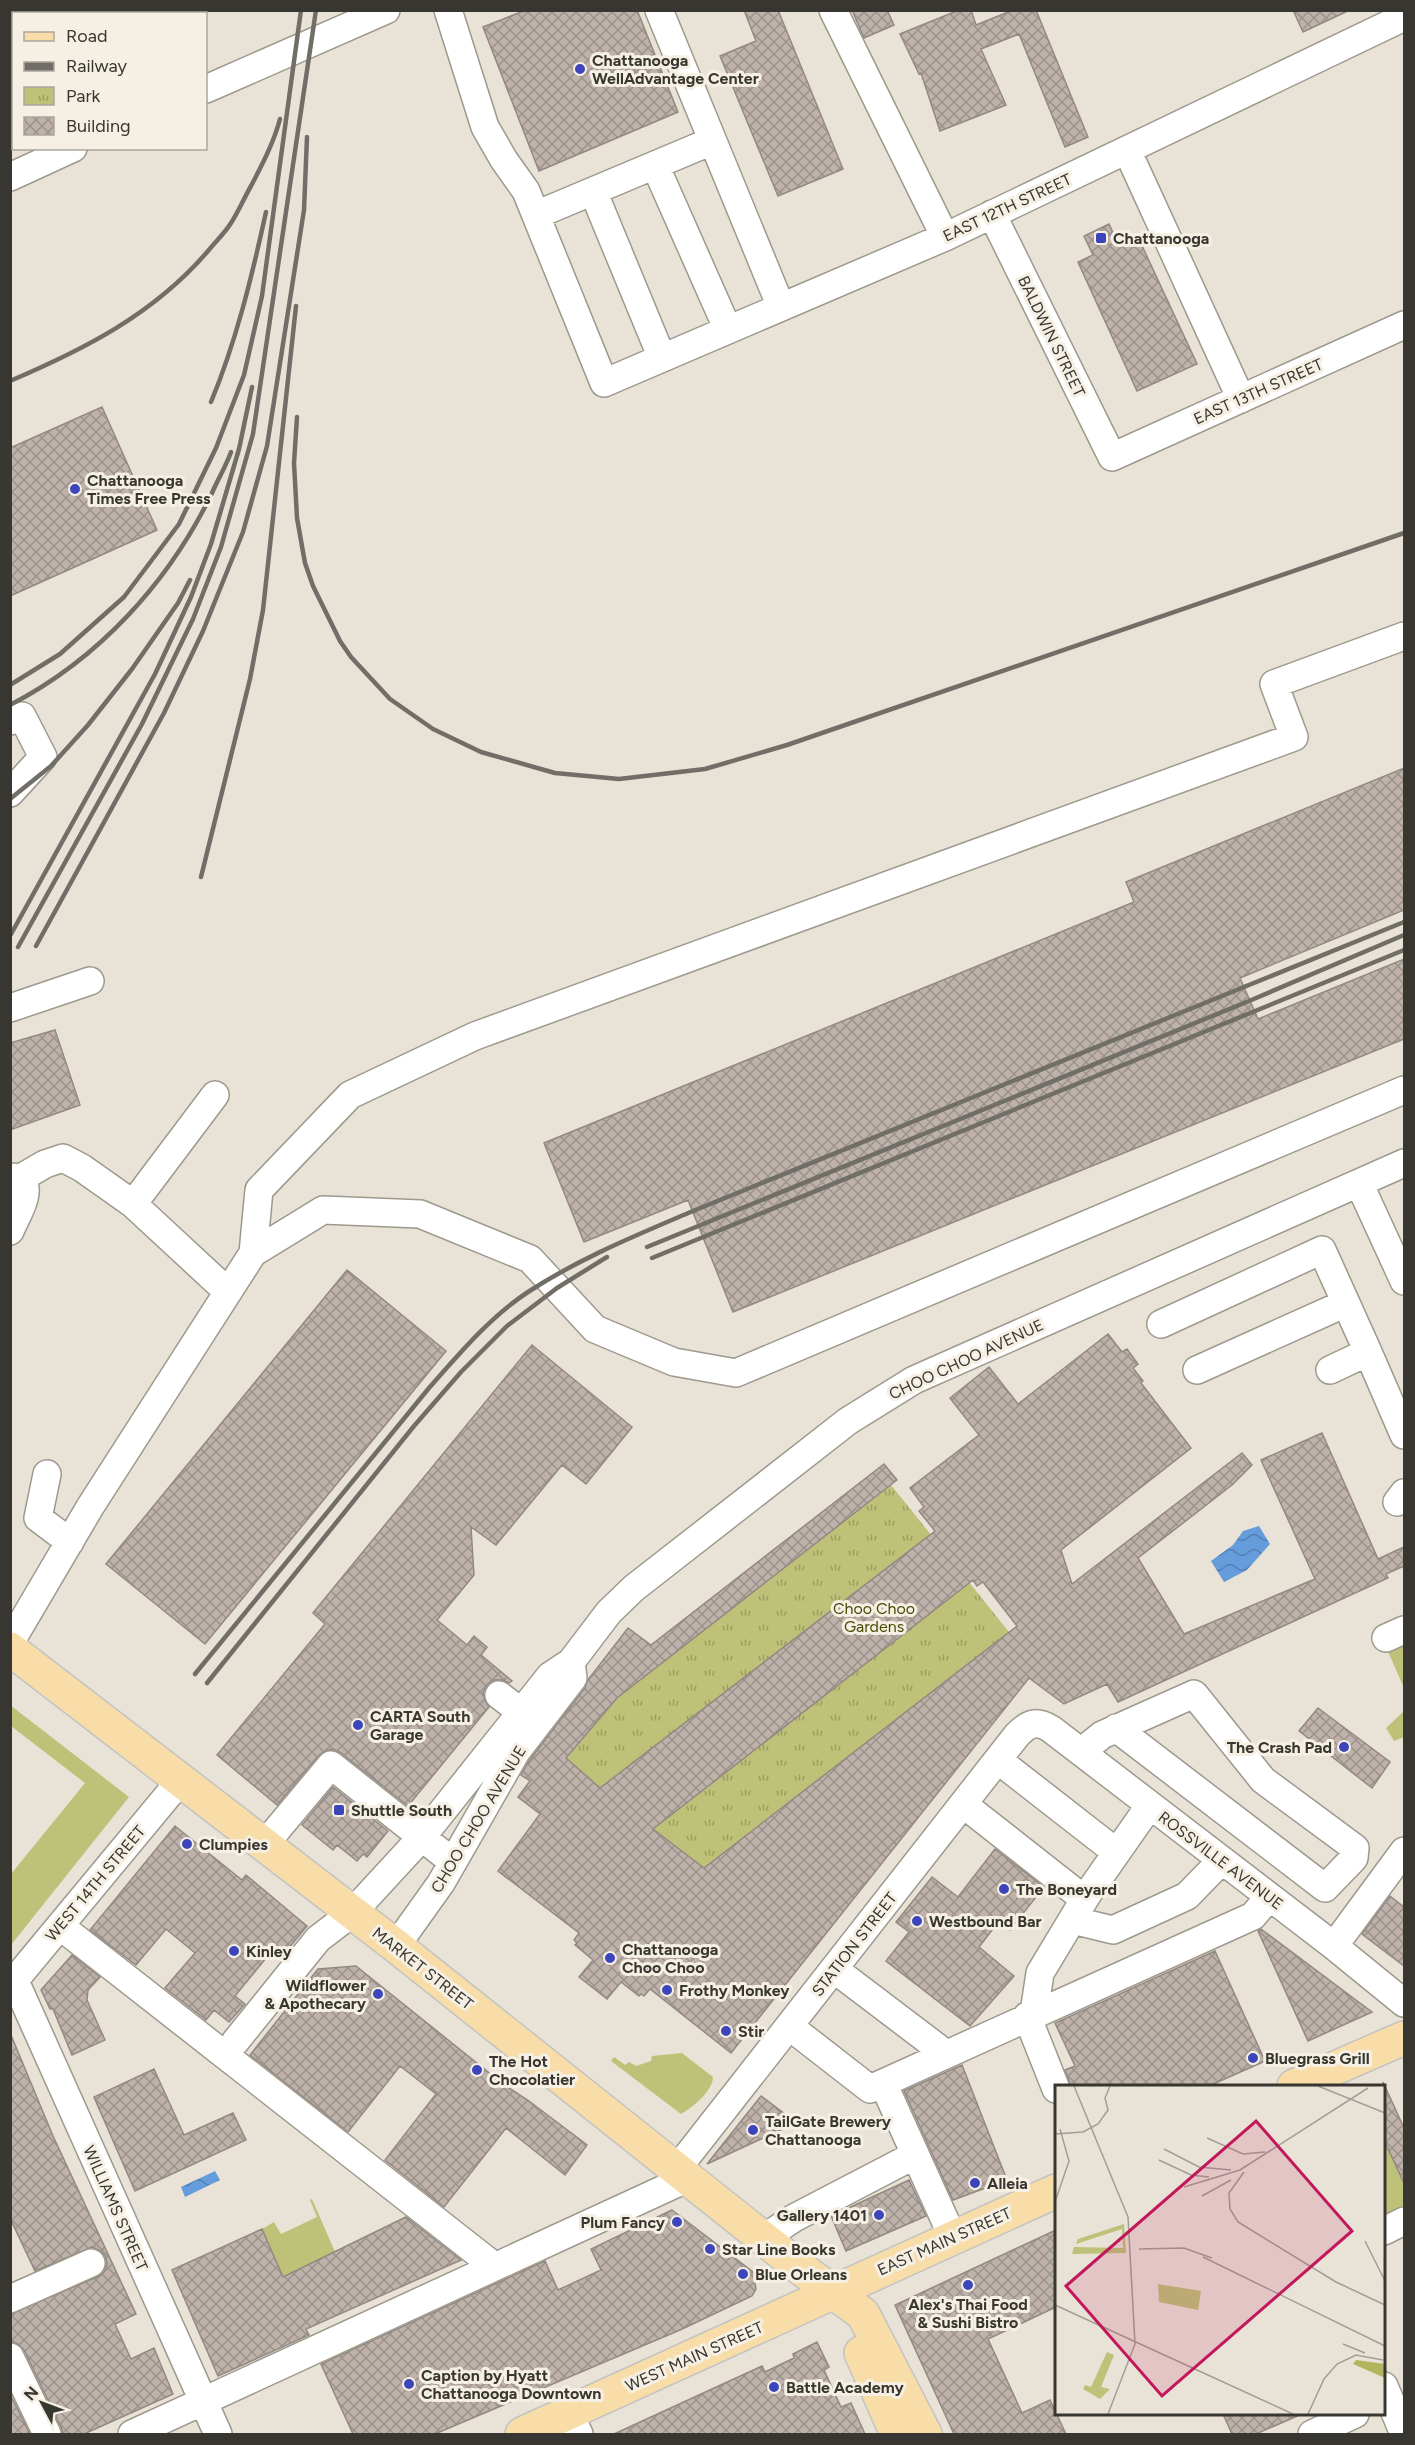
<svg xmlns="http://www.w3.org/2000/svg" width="1415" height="2445" viewBox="0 0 1415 2445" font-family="Figtree,sans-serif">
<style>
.grass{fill:#bdc278}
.park{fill:url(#park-tufts)}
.water{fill:url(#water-waves)}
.building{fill:url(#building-cross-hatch);stroke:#948882;stroke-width:1.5;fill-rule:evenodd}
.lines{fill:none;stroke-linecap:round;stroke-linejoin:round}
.minor-casing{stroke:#9e998d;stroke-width:30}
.major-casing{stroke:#c3c3c1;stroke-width:36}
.minor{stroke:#fff;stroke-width:27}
.major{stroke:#f8dda9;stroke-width:33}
.rail{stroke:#716e67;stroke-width:4.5}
.poi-dot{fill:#3c45b9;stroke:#f6f0e4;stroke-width:2}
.labels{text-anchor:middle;stroke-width:6;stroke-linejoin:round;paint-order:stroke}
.poi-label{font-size:16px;font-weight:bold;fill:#383631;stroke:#f6f0e4;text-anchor:start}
.street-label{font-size:16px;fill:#383631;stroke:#f6f0e4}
.park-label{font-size:16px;fill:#474a03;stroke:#f6f0e4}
.inset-road{fill:none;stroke:#a29e95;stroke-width:1.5}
.view{fill:#c2185b;fill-opacity:0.15;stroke:#c2185b;stroke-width:3}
.inset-edge{fill:none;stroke:#383631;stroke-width:3}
</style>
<defs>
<pattern id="park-tufts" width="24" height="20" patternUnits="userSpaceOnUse" patternTransform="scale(1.5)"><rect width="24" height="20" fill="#bdc278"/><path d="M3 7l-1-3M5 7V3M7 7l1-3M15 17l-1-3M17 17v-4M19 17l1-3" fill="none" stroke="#9b9e63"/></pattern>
<pattern id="water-waves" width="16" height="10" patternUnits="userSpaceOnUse" patternTransform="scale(1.5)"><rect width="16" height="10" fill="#659cdc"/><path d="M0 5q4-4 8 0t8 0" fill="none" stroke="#5480b3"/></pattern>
<pattern id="building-cross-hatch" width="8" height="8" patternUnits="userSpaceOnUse" patternTransform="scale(1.5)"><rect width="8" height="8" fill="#beb2ab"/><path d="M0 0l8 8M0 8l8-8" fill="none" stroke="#9b928c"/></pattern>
</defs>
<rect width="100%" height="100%" fill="#e9e3d7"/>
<!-- grass -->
<path class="grass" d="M1404,1639V1688L1386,1647Z
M10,1705L129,1797L11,1945V1874L85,1783L11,1726Z
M1404,1711V1737L1394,1741L1386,1728Z
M682,2053L713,2077C713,2091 692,2108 681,2114L611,2061L614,2057L625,2065L629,2062L636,2066L651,2061L652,2056Z
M1384,2138L1404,2183V2212L1384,2222Z
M312,2199L335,2252L283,2277L262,2229L274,2222L281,2234L317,2217L310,2200Z"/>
<!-- park -->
<path class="park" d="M891,1485L1009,1632L704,1868L600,1788L566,1759L617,1698Z"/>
<!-- water -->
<path class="water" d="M1259,1526L1270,1544L1247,1570L1224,1582L1211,1561L1233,1545L1243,1531Z
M215,2171L220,2180L185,2197L181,2187Z"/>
<!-- building -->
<path class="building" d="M526,10H637L678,112L539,171L483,27Z
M744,10H778L843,169L778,196L720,56L756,41Z
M852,10H887L894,25L864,38Z
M959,10H971L976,25L1013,10H1036L1088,137L1065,147L1019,34L981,49L1006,105L940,131L921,73L919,74L900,34Z
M1293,10H1350L1303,32Z
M1109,224L1118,243L1137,235L1197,364L1137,391L1078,262L1093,255L1084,236Z
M102,407L157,530L10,596V448Z
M1404,768V910L1240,978L1258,1019L1404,959V1039L733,1312L688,1200L584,1242L544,1143L1134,902L1126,882Z
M55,1030L80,1105L10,1130V1043Z
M347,1270L446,1351L205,1644L106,1564Z
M1108,1334L1122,1352L1127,1349L1138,1364L1133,1368L1143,1381L1141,1383L1191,1448L1061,1550L1072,1584L1242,1453L1252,1465L1232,1485L1138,1558L1184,1634L1315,1579L1261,1460L1322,1433L1378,1559L1404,1547V1566L1386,1574L1388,1578L1118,1702L1107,1684L1064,1704L1029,1678L731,2053L650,1989L644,1996L641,1994L639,1996L621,1982L607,1999L579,1977L593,1960L575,1945L577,1943L574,1940L579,1933L498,1871L540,1814L518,1797L530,1781L521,1775L529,1761L585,1688L587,1681L628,1628L651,1645L884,1464L897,1480L617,1698L566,1758L600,1788L935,1531L919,1511L924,1507L910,1488L979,1435L950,1398L989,1367L1018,1404ZM973,1580L977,1586L983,1582L1017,1626L704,1868L653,1829Z
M532,1345L632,1427L586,1484L562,1465L496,1545L471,1527L474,1575L437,1620L467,1645L474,1636L487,1647L481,1655L512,1681L509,1683L502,1680H494L487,1685L483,1693L485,1701L489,1707L408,1806L341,1753L333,1749L325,1751L319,1755L277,1805L217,1755L325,1624L313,1613Z
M1318,1708L1390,1762L1372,1788L1299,1731Z
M333,1787L388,1831L367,1857L363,1854L357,1861L337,1845L333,1850L302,1825Z
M175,1826L242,1880L246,1875L307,1926L284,1954L275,1947L235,1996L245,2004L229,2022L214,2010L206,2020L165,1988L195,1953L166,1929L136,1965L90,1930Z
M995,1849L1044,1887L1010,1930L999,1921L979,1947L1014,1976L970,2026L886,1961L909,1932L896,1922L932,1877L958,1897Z
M1390,1896L1404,1907V1966L1362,1934Z
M1261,1929L1372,2012L1308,2041L1258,1931Z
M1215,1951L1265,2061L1209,2086H1071L1065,2070L1075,2066L1055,2023Z
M72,1955L100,1977L88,1990L87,2000L105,2040L72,2055L53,2009H50L41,1990Z
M356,1966L503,2084L529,2101L587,2145L565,2175L506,2128L444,2207L385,2160L436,2094L400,2066L348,2132L250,2055L318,1969Z
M11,2035L53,2136L136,2314L115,2324L131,2359L154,2348L173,2394L84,2434H63L61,2427L24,2350L18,2344L10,2341V2314L97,2277L104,2272L107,2264L105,2256L101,2251L92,2247L35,2271L10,2218Z
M962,2065L1007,2180L953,2200L904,2091Z
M154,2069L184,2135L233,2113L246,2140L135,2191L94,2097Z
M1383,2082L1404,2128V2183L1383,2138Z
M761,2096L793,2120L785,2128L707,2164Z
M909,2180L926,2216L846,2251L831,2216Z
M672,2210L753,2272L756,2289L752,2296L680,2330L435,2434H353L321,2364L545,2261L558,2290L601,2270L591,2249Z
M406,2217L461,2260L306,2329L309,2335L218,2376L172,2270L262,2229L283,2277Z
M1056,2230V2307L988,2339L1022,2413L1050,2400L1066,2434H954L895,2305Z
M817,2342L829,2367L824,2370L841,2407L851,2403L865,2434H614L762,2366L765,2372L794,2358L793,2354Z
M10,2394L30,2434H10Z
M1223,2414H1302L1256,2434H1232Z"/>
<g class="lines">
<!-- minor casing -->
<g class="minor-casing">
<path id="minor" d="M448,10L485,127L504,160L526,191L604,383L945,237L1404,17
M659,10L781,307
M833,10L945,237
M206,89L386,10
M1127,150L1241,399
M655,165L728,330
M10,177L73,148
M593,191L662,358
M992,214L1112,457L1404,325
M536,215L712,141
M10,721L22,716L43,757L10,793
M10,1008L90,981
M215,1095L133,1204L228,1292
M10,1177L21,1178C33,1192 16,1216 10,1231
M21,1178L45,1164L63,1158L82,1168L133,1204
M1359,1183L1404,1281
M253,1253L259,1190L350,1095L475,1036L1294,737L1274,684L1404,636
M1161,1324L1322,1250L1368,1352
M1197,1370L1346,1303
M1330,1370L1368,1352L1404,1435
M47,1474L38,1518L70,1542
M1397,1502L1404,1493
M1386,1638L1404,1630
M10,1643L90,1507L253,1253L323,1210L420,1214L530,1259L595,1329L674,1362L736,1373L1404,1090
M499,1695L534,1722
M1081,1752L1102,1735L1194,1694L1263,1780L1355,1848L1354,1858L1325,1888L1116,1728
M998,1760L1116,1852
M963,1804L1084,1899
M264,1845L331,1765L453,1862
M1072,1920L1113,1930L1187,1896L1222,1860
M60,1926L494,2266
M396,1946L441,1883L516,1752L573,1678L571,1662
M1334,1946L1404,1851
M834,1969L946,2054
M15,1981L218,2434
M10,1986L180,1781
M1034,2013L1040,1973L1087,1895L1150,1805
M1027,2016L1056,2089
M789,2026L870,2089L1253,1916L1269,1897
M235,2042L318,1939L352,1913L421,1838L550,1676L571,1662L609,1612L634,1588L848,1421L914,1380L1404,1163
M883,2083L953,2238
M677,2169L1017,1735C1029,1723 1036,1720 1051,1729L1334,1946L1404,2003
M1384,2231L1404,2221
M764,2238L794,2218L915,2155
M10,2299L91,2263
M10,2357L47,2434
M1384,2386L1404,2434
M569,2413L579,2434
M132,2434L688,2178
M1312,2434L1355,2414"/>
</g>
<!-- major casing -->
<g class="major-casing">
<path id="major" d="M10,1649L396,1946L803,2270L863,2314L925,2434
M1294,2086L1404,2038
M861,2353L897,2434
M522,2434L1056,2191"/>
</g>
<!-- minor -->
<use href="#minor" class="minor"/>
<!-- major -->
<use href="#major" class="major"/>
<!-- rail -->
<path class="rail" d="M10,381C85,349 154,314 208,251C215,242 225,233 231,223C239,211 244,198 251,186C262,165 274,142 280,119
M211,402C236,342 252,276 266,212
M297,417L294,463L297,518L305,563L313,586L340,641L351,657L390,699L433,729L481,752L555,773L619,779L705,769L787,745L1404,533
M10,685L60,654L124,597L179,524L216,448L244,375L262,296L301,10
M10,705C99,659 169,582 212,493C218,479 226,466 231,452
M10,799L51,766L88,725L132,669L178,603L190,580
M201,877L250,679L263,610L296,306
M10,936L155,674L191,597L211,544L239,449L252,387
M36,946L164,713L203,631L243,532L267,446L304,210L307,137
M18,947L142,724L193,619L221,547L253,434L316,10
M647,1247L1249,1001L1404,935
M652,1258L1404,950
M195,1674L429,1388C459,1354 490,1317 528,1292C580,1258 637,1235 693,1211L1404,922
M207,1683L414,1426L461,1372L507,1326L557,1288L607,1257"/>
</g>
<!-- markers -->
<g class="poi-dot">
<circle cx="580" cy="69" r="6"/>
<rect x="1095" y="232" width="12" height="12" rx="3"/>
<circle cx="75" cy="489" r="6"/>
<circle cx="358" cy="1725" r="6"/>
<circle cx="1344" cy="1747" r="6"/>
<rect x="333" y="1804" width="12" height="12" rx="3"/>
<circle cx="187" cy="1844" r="6"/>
<circle cx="1004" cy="1889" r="6"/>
<circle cx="917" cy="1921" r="6"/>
<circle cx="234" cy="1951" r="6"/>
<circle cx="610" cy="1958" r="6"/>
<circle cx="667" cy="1990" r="6"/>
<circle cx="378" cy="1994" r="6"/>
<circle cx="726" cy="2031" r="6"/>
<circle cx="1253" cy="2058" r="6"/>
<circle cx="477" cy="2070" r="6"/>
<circle cx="753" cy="2130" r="6"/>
<circle cx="975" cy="2183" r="6"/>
<circle cx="879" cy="2215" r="6"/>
<circle cx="677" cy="2222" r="6"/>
<circle cx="710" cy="2249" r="6"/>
<circle cx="743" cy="2274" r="6"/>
<circle cx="968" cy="2285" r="6"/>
<circle cx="409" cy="2384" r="6"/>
<circle cx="774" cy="2387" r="6"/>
</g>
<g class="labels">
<!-- poi labels -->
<g class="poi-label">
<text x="592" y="66">Chattanooga<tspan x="592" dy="18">WellAdvantage Center</tspan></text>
<text x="1113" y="244">Chattanooga</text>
<text x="87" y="486">Chattanooga<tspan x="87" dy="18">Times Free Press</tspan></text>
<text x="370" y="1722">CARTA South<tspan x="370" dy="18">Garage</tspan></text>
<text x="1332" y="1753" text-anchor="end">The Crash Pad</text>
<text x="351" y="1816">Shuttle South</text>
<text x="199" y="1850">Clumpies</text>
<text x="1016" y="1895">The Boneyard</text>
<text x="929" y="1927">Westbound Bar</text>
<text x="622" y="1955">Chattanooga<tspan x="622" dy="18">Choo Choo</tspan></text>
<text x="246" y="1957">Kinley</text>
<text x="366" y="1991" text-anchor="end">Wildflower<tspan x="366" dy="18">&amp; Apothecary</tspan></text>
<text x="679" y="1996">Frothy Monkey</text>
<text x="738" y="2037">Stir</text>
<text x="1265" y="2064">Bluegrass Grill</text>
<text x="489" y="2067">The Hot<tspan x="489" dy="18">Chocolatier</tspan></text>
<text x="765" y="2127">TailGate Brewery<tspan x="765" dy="18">Chattanooga</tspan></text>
<text x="987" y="2189">Alleia</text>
<text x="867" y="2221" text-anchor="end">Gallery 1401</text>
<text x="665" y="2228" text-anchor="end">Plum Fancy</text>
<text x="722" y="2255">Star Line Books</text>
<text x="755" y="2280">Blue Orleans</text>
<text x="968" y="2310" text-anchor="middle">Alex's Thai Food<tspan x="968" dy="18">&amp; Sushi Bistro</tspan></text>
<text x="421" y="2381">Caption by Hyatt<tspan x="421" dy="18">Chattanooga Downtown</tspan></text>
<text x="786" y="2393">Battle Academy</text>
</g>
<!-- street labels -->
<g class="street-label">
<text transform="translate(1007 207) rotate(-25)" y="6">EAST 12TH STREET</text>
<text transform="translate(1052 336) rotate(64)" y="6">BALDWIN STREET</text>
<text transform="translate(1258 391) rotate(-24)" y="6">EAST 13TH STREET</text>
<text transform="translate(966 1359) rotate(-25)" y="6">CHOO CHOO AVENUE</text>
<text transform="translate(478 1819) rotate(-59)" y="6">CHOO CHOO AVENUE</text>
<text transform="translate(1221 1860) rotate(37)" y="6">ROSSVILLE AVENUE</text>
<text transform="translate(95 1883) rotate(-50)" y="6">WEST 14TH STREET</text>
<text transform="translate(854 1944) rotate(-52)" y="6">STATION STREET</text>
<text transform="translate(423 1968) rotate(38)" y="6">MARKET STREET</text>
<text transform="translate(116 2208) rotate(66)" y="6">WILLIAMS STREET</text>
<text transform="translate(944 2241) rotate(-24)" y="6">EAST MAIN STREET</text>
<text transform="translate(694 2356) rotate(-24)" y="6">WEST MAIN STREET</text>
</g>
<!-- park labels -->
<g class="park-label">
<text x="874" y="1614">Choo Choo<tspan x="874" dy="18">Gardens</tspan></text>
</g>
</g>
<!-- overview -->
<g transform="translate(1055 2085)">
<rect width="330" height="330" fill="#e9e3d7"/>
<path d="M69,139L71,168L17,169L19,162L68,163L67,144L21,159L23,154ZM52,267L59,270L46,302L55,304L45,314L28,304L30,300L36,302Z" fill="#bdc278"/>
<path d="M301,275L330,279V293L298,279Z" fill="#b1b65e"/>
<path d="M103,199L146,206L143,225L104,217Z" fill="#bdc278"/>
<path class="inset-road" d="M19,1L73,132L80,259L53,329M263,1L330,28M0,49L28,47L43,39L53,25L50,13L55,1M152,53L188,69L210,67M109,64L144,82L176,85M104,75L136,90L154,92M189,87L174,108L175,124L183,137L281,197L330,220M129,102L185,85L313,3M147,111L176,95M0,117L14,76L5,44M310,156L330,196M84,164L129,163L157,173M148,172L330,261M0,220L238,329M288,259L310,268M253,329L269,294L282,279L301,270L328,275"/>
<path class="view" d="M201,36L297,146L107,311L11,201Z"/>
<rect width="330" height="330" class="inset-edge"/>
</g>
<!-- border -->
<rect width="1415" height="2445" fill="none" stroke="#383631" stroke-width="24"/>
<!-- legend -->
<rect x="12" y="12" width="195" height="138" fill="#f6f0e4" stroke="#aaa69c" stroke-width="1.5"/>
<rect x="24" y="32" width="30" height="9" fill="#f8dda9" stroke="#aaa69c" stroke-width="1.5"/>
<text x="66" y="42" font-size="18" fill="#383631">Road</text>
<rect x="24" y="62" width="30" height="9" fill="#716e67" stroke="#aaa69c" stroke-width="1.5"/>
<text x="66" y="72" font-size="18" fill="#383631">Railway</text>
<rect x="24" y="87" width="30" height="18" fill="url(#park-tufts)" stroke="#aaa69c" stroke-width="1.5"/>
<text x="66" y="102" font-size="18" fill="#383631">Park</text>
<rect x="24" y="117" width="30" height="18" fill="url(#building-cross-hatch)" stroke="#aaa69c" stroke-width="1.5"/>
<text x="66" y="132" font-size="18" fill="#383631">Building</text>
<!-- north arrow -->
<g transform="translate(42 2403) rotate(311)" stroke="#f6f0e4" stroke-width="4.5" paint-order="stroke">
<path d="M0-4.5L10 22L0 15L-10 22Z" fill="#383631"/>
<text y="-9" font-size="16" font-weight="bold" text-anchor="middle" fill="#383631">N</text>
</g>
</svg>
